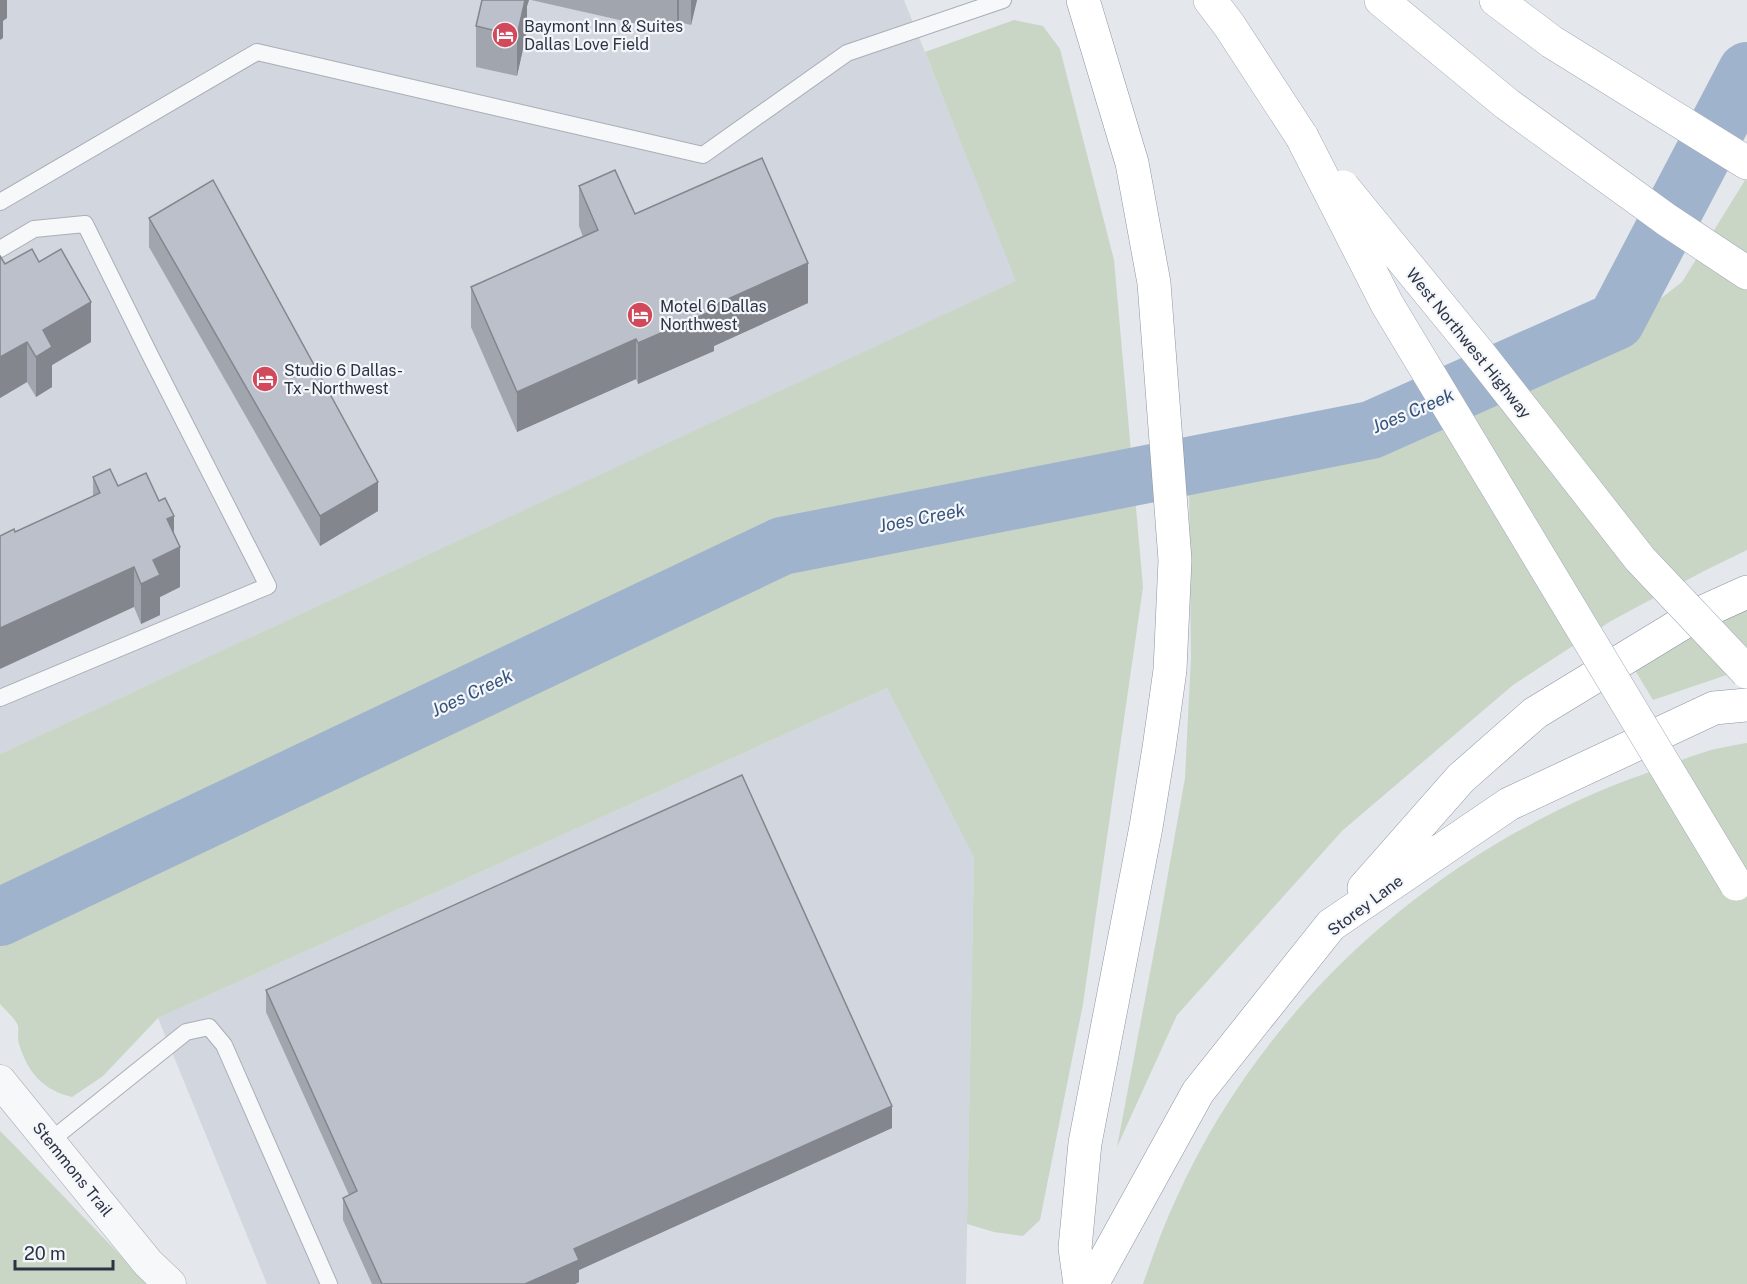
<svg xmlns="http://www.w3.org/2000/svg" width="1747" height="1284" viewBox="0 0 1747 1284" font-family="'Public Sans',sans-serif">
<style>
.built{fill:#d2d6de}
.green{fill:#c9d6c5}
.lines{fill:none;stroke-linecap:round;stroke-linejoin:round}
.river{stroke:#9fb4cc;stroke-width:58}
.lane-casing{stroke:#a9aeb7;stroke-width:18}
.street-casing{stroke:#a9aeb7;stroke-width:33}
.primary-casing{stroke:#a3abb8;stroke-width:34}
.highway-casing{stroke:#8b94a3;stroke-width:34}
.lane{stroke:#f7f8fa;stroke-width:16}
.street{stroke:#f7f8fa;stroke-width:32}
.primary{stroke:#fff;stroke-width:33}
.highway{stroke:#fff;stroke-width:33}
.primary-bridge-casing{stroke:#a3abb8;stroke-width:34;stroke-linecap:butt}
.primary-bridge{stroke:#fff;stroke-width:33}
.wall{fill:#a1a5ae}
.shaded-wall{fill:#83868d}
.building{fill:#bbc0ca;stroke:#83868d;stroke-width:1.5}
.labels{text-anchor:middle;stroke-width:4.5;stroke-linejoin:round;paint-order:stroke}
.poi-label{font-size:16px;fill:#2b3445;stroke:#f4f6f9;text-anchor:start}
.street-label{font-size:16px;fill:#2b3445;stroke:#f4f6f9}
.water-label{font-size:18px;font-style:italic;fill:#34527a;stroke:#f4f6f9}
</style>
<rect width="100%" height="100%" fill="#e4e7ec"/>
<!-- built -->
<path class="built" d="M0,0H904L1017,281L0,754Z
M887,688L974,856L966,1284H267L158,1018Z"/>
<!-- green -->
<path class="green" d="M1014,20L1043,26L1060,49L1114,260L1143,587L1083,1004L1040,1220L1023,1236L994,1232L967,1224L974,857L887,688L158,1018L103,1076L72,1097C43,1090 28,1073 19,1044C17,1038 19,1032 18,1026C16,1019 5,1010 0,1004V754L1016,281L925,52Z
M1747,177V550L1704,571L1611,621L1513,685L1342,831L1177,1015L1117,1147L1157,936L1185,778L1191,657L1189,486L1416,434L1589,354L1682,282Z
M1747,597V668L1653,700L1630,662Z
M1747,743V1284H1143C1153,1255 1163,1227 1176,1199C1263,1005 1432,854 1630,779C1657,770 1684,758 1711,750C1723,747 1735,745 1747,743Z
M0,1131L17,1148L148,1284H0Z"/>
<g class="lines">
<!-- river -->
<path class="river" d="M0,917L782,546L1371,430L1616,321L1747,71"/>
<!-- lane casing -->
<g class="lane-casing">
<path id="lane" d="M0,202L257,52L703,155L847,53L1003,0
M0,249L34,229L85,224L151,357L268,586L0,698
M50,1141L186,1032L209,1027L224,1045L329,1284"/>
</g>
<!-- street casing -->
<g class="street-casing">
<path id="street" d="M0,1081L148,1263L170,1284"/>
</g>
<!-- primary casing -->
<g class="primary-casing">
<path id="primary" d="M1210,0L1229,25L1302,137
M1381,0L1507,104L1667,220L1747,273
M1496,0L1552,42L1747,163"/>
</g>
<!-- highway casing -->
<g class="highway-casing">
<path id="highway" d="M1364,888L1461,778L1535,713L1696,615L1747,592
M1080,1284L1075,1248L1085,1143L1146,827L1159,748L1170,670L1175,560L1154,283L1132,163L1083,0
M1092,1284L1198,1092L1331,925L1509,804L1714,708L1747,705"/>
</g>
<!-- lane -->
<use href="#lane" class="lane"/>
<!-- street -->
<use href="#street" class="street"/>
<!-- primary -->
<use href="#primary" class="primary"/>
<!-- highway -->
<use href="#highway" class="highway"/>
<!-- primary-bridge casing -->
<g class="primary-bridge-casing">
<path id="primary-bridge" d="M1302,137L1387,304L1736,884
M1343,187L1478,352L1640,559L1747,672"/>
</g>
<!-- primary-bridge -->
<use href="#primary-bridge" class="primary-bridge"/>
</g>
<!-- wall -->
<path class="wall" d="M482,0H529L527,6V31L517,76L476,67V26Z
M531,0H697L691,25L679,22L677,33Z
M579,186L635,214L808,303L714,346V351L638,384L636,379L517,432L471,327V287L583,237L579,226Z
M149,218L378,511L320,546L149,247Z
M0,256L5,264L39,262L91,342L52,365V387L36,397L27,382L0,398Z
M93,477L118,486L174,534L180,587L160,597V615L141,624L134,607L15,532L93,496Z
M266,990L892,1128L579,1270V1282L575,1284H372L343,1220V1198L349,1195L266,1012Z"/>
<!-- shaded-wall -->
<path class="shaded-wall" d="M0,0H7V18L3,21V38L0,40Z
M522,0H529L527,6V31L517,76V36Z
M677,0H679V22L677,33Z
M691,0H697L691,25Z
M808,263V303L714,346V351L638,384V343L712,306Z
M91,302V342L52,365V387L36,397V357L43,330Z
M636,339V379L517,432V392Z
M27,342V382L0,398V357Z
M378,482V511L320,546V516Z
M174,516V550L180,547V587L160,597V615L141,624V584L153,560L167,519Z
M134,567V607L0,669V628Z
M892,1106V1128L579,1270V1282L575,1284H525L574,1249Z"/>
<!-- building -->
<path class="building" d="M482,0H525L517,36L476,26Z
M762,158L808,263L712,306L714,310L638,343L636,339L517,392L471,287L598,230L579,186L615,170L635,214Z
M213,180L378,482L320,516L149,218Z
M32,249L39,262L61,249L91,302L43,330L52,347L36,357L27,342L0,357V256L5,264Z
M110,469L118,486L146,473L159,501L165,498L174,516L167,519L180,547L153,560L160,575L141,584L134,567L0,628V536L14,529L15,532L100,493L93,477Z
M742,775L892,1106L574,1249L579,1260L525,1284H382L343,1198L357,1191L266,990Z"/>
<!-- icons -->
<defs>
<g id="hotel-disc" transform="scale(1.35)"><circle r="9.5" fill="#d1495b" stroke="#f4f6f9"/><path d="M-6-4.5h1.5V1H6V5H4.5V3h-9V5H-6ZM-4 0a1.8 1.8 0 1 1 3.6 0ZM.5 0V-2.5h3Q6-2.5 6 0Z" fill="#fff"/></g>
</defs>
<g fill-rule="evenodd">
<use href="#hotel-disc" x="505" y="35"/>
<use href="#hotel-disc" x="640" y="315"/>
<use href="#hotel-disc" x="265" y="379"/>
</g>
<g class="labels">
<!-- poi labels -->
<g class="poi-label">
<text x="524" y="32">Baymont Inn &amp; Suites<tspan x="524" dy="18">Dallas Love Field</tspan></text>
<text x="660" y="312">Motel 6 Dallas<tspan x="660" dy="18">Northwest</tspan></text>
<text x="284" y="376">Studio 6 Dallas-<tspan x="284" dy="18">Tx - Northwest</tspan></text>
</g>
<!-- street labels -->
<g class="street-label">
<text transform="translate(1469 343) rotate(51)" y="6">West Northwest Highway</text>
<text transform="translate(1365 905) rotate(-37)" y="6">Storey Lane</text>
<text transform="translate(73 1169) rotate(51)" y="6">Stemmons Trail</text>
</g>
<!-- water labels -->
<g class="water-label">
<text transform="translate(1413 411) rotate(-23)" y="6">Joes Creek</text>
<text transform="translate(922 518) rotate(-11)" y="6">Joes Creek</text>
<text transform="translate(472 693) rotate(-25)" y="6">Joes Creek</text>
</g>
</g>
<!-- scale -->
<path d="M15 1260v9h98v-9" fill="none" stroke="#2b3445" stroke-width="3"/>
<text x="24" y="1260" font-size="18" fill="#2b3445" stroke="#f4f6f9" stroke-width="4.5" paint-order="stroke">20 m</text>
</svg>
